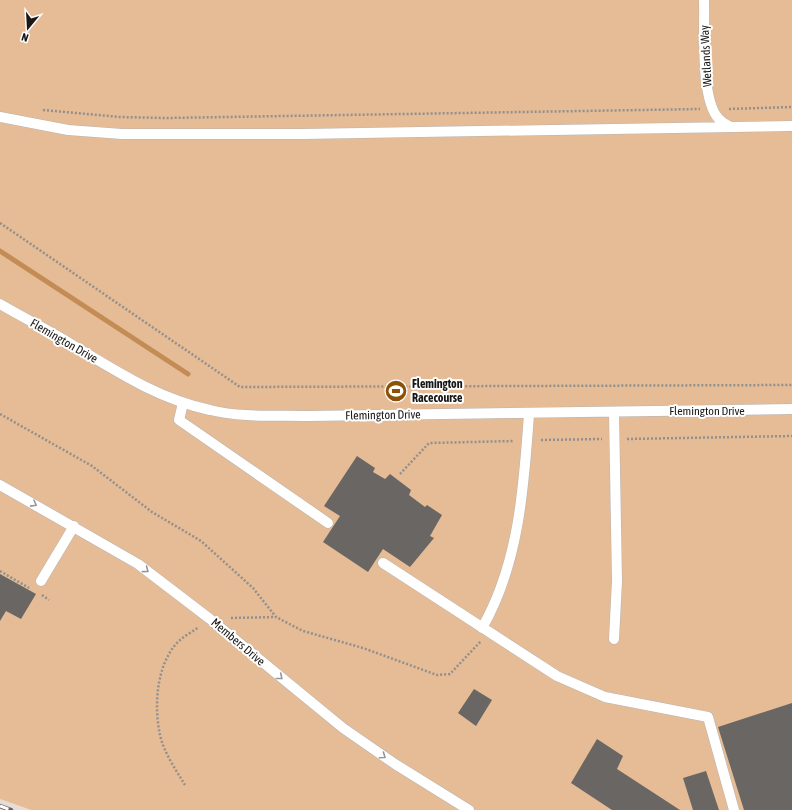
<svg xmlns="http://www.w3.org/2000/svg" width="792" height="810" viewBox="0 0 792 810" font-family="'Asap Condensed',sans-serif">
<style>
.built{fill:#e7ddd4}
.green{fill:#e5bc96}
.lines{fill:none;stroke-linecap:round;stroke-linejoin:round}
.stream{stroke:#c48c55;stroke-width:5}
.building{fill:#696663}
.lane-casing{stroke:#b8b5b1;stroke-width:11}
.path{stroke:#928f8c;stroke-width:2.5;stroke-dasharray:2 2;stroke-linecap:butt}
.lane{stroke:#fff;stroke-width:10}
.rail-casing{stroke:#656361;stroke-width:4.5}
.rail{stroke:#fff;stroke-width:3;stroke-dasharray:9;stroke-linecap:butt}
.oneway{stroke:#989797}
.labels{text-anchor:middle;stroke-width:4;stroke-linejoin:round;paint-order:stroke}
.street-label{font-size:12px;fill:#191817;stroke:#fff}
.poi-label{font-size:12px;font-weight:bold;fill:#191817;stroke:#fff;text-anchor:start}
</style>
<rect width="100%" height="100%" fill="#f0ece8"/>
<!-- built -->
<path class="built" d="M0,799L31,810H0Z"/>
<!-- green -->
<path class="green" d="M0,0H792V810H31L0,799Z"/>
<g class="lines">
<!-- stream -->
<path class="stream" d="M0,251L188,374"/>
</g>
<!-- building -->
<path class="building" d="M357,456L375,468L373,472L385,479L390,474L411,490L409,495L425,507L427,505L442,515L430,536L434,538L410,567L383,549L368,572L323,542L340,516L324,506Z
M0,574L36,594L21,619L6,611L0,621Z
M474,689L492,700L476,726L458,713Z
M792,703V810H744L718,727Z
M597,739L623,756L617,769L680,810H612L571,783Z
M706,771L719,810H693L683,778Z"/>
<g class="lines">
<!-- lane casing -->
<g class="lane-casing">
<path id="lane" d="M704,0C705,28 700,97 718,118C721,122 727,125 731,127
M0,117L68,130L122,134H302L792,126
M0,304C24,318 48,330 71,344C116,371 158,399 210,410C243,418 276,415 309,416L792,409
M183,403L179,420L328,523
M0,485L138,564L210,619L343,728L395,764L469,810
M383,563L557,676L605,697L708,717L734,810
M41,581L74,526
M482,628C519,564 524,486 529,414
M614,639L617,581L614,413"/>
</g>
<!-- path -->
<path class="path" d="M729,109L792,107
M43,110L120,117L166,118L700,109
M0,223L240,387L792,385
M0,414L92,466L152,512L201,541L253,588L276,617L303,631L363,648L437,675L450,674L481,641
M627,439L792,436
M541,440L602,439
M400,474L429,443L514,441
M0,571L29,588
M42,595L49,600
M231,618L276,617
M185,785C176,770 164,753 160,735C154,707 156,667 176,644C182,637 192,632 199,627"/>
<!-- lane -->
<use href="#lane" class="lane"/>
<!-- rail casing -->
<g class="rail-casing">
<path id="rail" d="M0,806L11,810"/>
</g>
<!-- rail -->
<use href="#rail" class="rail"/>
</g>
<!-- one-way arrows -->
<defs><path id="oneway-chevron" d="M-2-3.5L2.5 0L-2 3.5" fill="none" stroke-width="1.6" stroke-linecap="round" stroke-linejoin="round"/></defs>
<g class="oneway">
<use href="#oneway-chevron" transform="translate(34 504) rotate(29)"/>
<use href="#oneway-chevron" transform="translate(146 570) rotate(37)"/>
<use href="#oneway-chevron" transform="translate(280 677) rotate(39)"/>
<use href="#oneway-chevron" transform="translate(383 756) rotate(35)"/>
</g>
<!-- icons -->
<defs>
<g id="stadium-disc" transform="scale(1.15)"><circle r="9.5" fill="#8b5208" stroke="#fff"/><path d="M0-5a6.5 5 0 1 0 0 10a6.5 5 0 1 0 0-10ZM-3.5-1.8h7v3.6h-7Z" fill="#fff"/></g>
</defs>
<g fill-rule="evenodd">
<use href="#stadium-disc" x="396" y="391"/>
</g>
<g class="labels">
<!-- street labels -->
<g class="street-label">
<text transform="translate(706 56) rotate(-93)" y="4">Wetlands Way</text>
<text transform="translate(64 341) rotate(30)" y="4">Flemington Drive</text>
<text x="707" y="415">Flemington Drive</text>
<text transform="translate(383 415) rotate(-1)" y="4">Flemington Drive</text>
<text transform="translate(238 642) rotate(40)" y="4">Members Drive</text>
</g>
<!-- poi labels -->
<g class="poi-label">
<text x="412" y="388">Flemington<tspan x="412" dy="14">Racecourse</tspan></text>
</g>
</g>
<!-- north arrow -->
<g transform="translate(28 28) rotate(198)" stroke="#ffffff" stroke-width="3" paint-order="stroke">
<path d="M0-3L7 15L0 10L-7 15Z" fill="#191817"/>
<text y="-6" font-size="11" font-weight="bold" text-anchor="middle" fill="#191817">N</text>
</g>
</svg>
